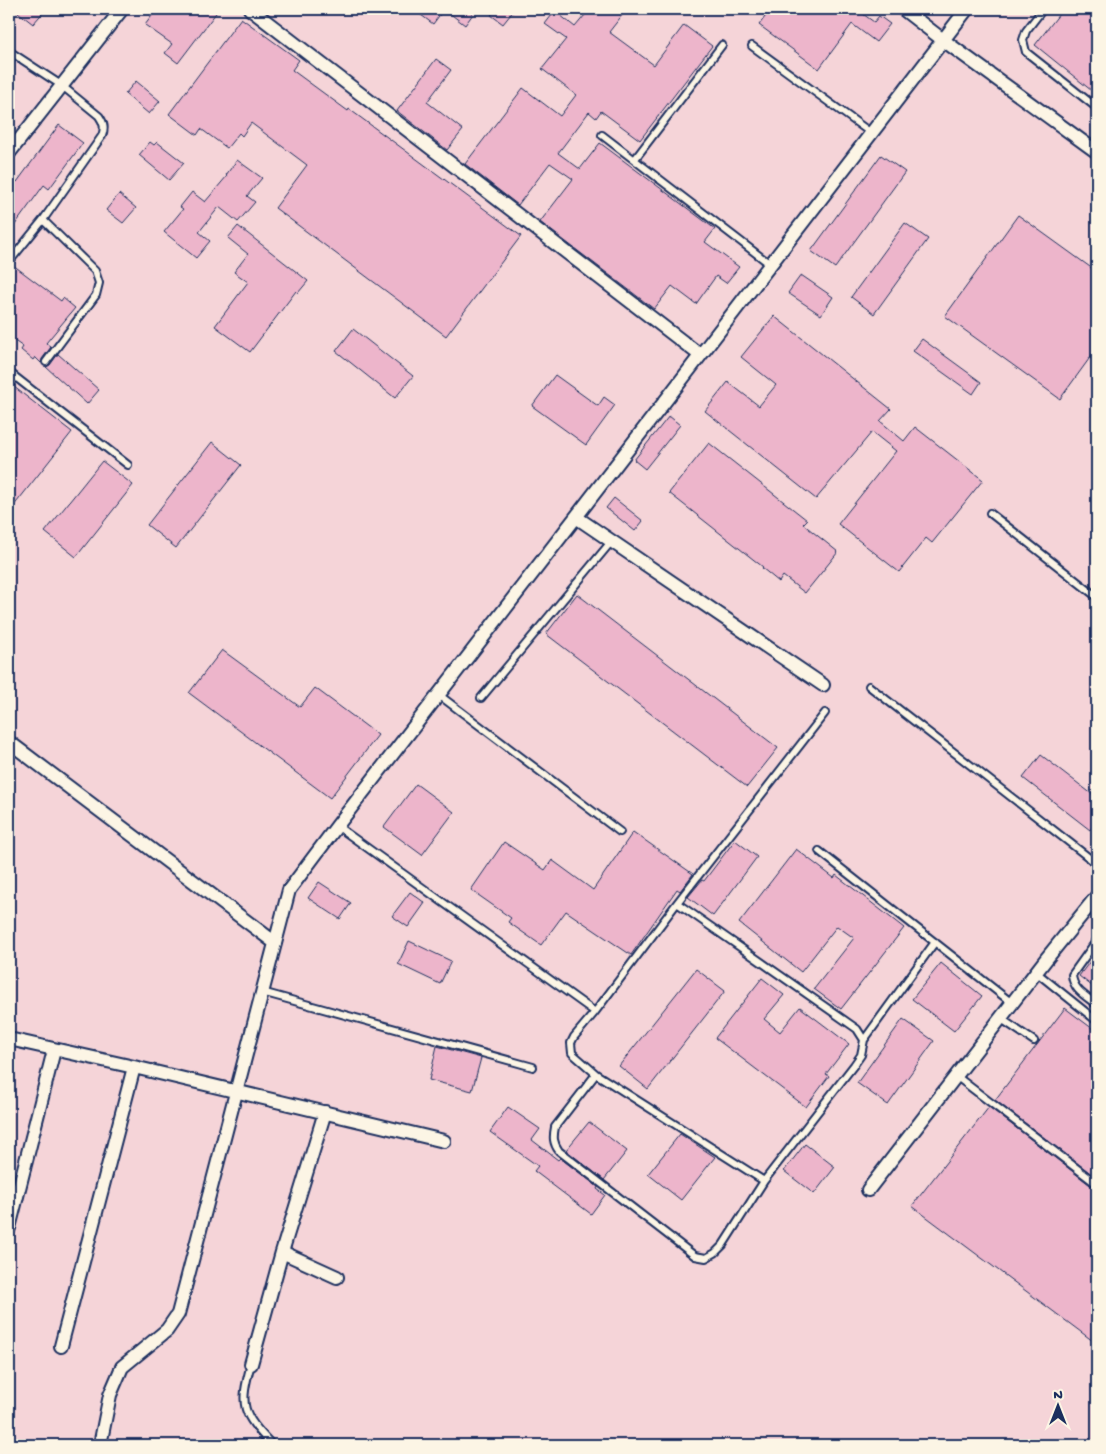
<svg xmlns="http://www.w3.org/2000/svg" width="1106" height="1454" viewBox="0 0 1106 1454" font-family="'Gochi Hand',sans-serif">
<style>
.built{fill:#f5d4d8}
.building{fill:#edb5cb;stroke:#1b2f5e}
.lines{fill:none;stroke-linecap:round;stroke-linejoin:round}
.lane-casing{stroke:#1b2f5e;stroke-width:10}
.street-casing{stroke:#1b2f5e;stroke-width:16}
.lane{stroke:#fcf5e5;stroke-width:6}
.street{stroke:#fcf5e5;stroke-width:12}
</style>
<rect width="100%" height="100%" fill="#f8e2dd"/>
<filter id="ink" filterUnits="userSpaceOnUse"><feTurbulence type="fractalNoise" baseFrequency=".02" numOctaves="2"/><feDisplacementMap in="SourceGraphic" scale="10" xChannelSelector="R" yChannelSelector="G"/><feConvolveMatrix kernelMatrix="1 2 1 2 8 2 1 2 1" color-interpolation-filters="sRGB"/></filter>
<g filter="url(#ink)">
<!-- built -->
<path class="built" d="M9,9H1097V1445H9Z"/>
<!-- building -->
<path class="building" d="M14,9H46L33,24Z
M157,9H219L178,63L165,53L172,44L145,25Z
M413,9H465L473,14L465,25L444,9L433,24Z
M496,9H515L503,24L491,15Z
M590,9H627L609,32L654,65L684,25L712,46L640,140L601,111L596,118L589,112L558,153L580,169L600,143L715,229L705,242L739,267L726,283L716,276L696,304L672,286L654,309L540,222L573,179L550,163L518,205L465,164L523,88L560,116L576,95L542,69L566,39L545,24L555,11L575,27Z
M771,9H856L874,22L879,16L890,24L876,42L852,24L819,69L759,25Z
M1063,9H1097V95L1035,45Z
M241,18L299,60L292,70L348,111L349,109L521,236L446,336L275,208L307,165L251,123L242,136L239,133L227,148L201,129L197,135L169,114Z
M436,59L451,70L427,102L463,130L447,150L397,111Z
M136,81L160,101L149,114L125,94Z
M59,125L83,143L49,189L44,185L9,233V176L17,182Z
M150,142L154,145L157,142L184,163L169,180L139,155Z
M881,155L905,172L835,268L811,251Z
M237,160L262,178L247,196L255,202L238,222L219,207L199,232L210,241L196,258L164,232L183,209L180,207L192,192L205,202L227,176L226,175Z
M119,194L136,208L123,223L106,210Z
M1018,215L1097,272V348L1060,399L945,316Z
M905,223L928,239L874,314L851,297Z
M238,226L308,281L298,293L296,291L250,352L215,326L248,282L234,272L248,254L228,238Z
M13,265L61,301L63,298L75,308L46,343L51,347L42,359L41,363L35,357L33,360L21,350L23,347L9,337V267Z
M801,275L833,297L821,315L788,293Z
M774,316L891,409L880,421L904,441L915,427L983,480L932,543L926,538L899,572L838,524L896,451L872,432L816,499L705,411L728,382L759,406L776,385L741,357Z
M353,329L413,376L395,398L336,351Z
M922,339L981,382L973,394L913,351Z
M58,354L99,390L87,404L46,367L50,365Z
M555,375L598,406L604,397L615,405L586,445L532,406Z
M9,383L72,432L9,512Z
M669,416L680,425L645,469L634,460Z
M212,442L241,465L176,548L147,525Z
M709,443L807,520L803,524L838,552L805,593L783,576L779,582L762,568L763,567L669,493Z
M102,461L133,485L76,557L45,532Z
M614,498L643,521L635,531L606,508Z
M577,594L778,748L747,787L546,634Z
M222,650L300,707L315,688L378,735L330,798L189,693Z
M1041,755L1097,798V820L1090,830L1023,778Z
M416,784L454,812L422,855L384,827Z
M633,832L693,874L680,891L677,889L631,955L566,911L541,945L508,922L511,918L471,890L504,842L545,870L552,860L593,890Z
M735,840L757,857L713,916L688,897L702,880L704,881Z
M796,849L834,878L836,875L904,928L841,1009L814,989L854,938L837,926L801,972L739,923Z
M319,882L351,903L340,919L308,898Z
M410,892L425,903L408,927L392,916Z
M409,941L451,961L440,984L398,964Z
M1097,952V990L1079,976Z
M941,963L982,996L954,1031L912,999Z
M696,969L725,991L648,1089L619,1066Z
M762,978L784,995L764,1019L780,1032L800,1007L849,1044L826,1074L829,1076L806,1107L715,1038Z
M1065,1008L1097,1032V1178L995,1100Z
M903,1019L934,1041L888,1105L857,1083Z
M437,1046L481,1058L472,1091L429,1080Z
M508,1107L540,1129L532,1140L558,1160L560,1158L598,1187L597,1189L605,1195L591,1214L534,1171L538,1166L490,1132Z
M989,1107L1094,1188L1097,1189V1344L912,1206Z
M589,1122L627,1151L604,1180L566,1150Z
M680,1134L715,1157L681,1200L648,1174Z
M805,1144L835,1167L814,1194L784,1171Z"/>
<g class="lines">
<!-- lane casing -->
<g class="lane-casing">
<path id="lane" d="M1043,9L1026,31L1023,40L1026,52L1097,108
M752,46L871,133
M9,51L61,85L99,116C104,123 105,128 102,136L43,220L9,262
M602,135L770,264
M635,159L722,45
M43,220L95,271L99,283L96,295L46,362
M9,372L128,465
M990,513L1097,597
M869,686L1097,864
M439,695L620,832
M481,698L611,542
M337,826L595,1012
M819,851L1012,1003
M677,903L857,1029L864,1040L861,1055L854,1065L764,1181L596,1074L572,1053L571,1043L574,1037L595,1012L677,903L825,713
M1097,940L1072,975C1073,990 1086,996 1097,1005
M1036,972L1097,1021
M262,992L533,1067
M1000,1018L1034,1041
M864,1040L935,942
M596,1074L555,1127C553,1137 553,1143 559,1151L695,1256L706,1258L715,1253L723,1245L764,1181
M956,1076L1097,1184
M251,1364C239,1407 242,1413 272,1445"/>
</g>
<!-- street casing -->
<g class="street-casing">
<path id="street" d="M250,9L700,355
M903,9L943,40L1097,152
M9,153L122,9
M576,517L823,685
M9,742L274,942
M9,1039L134,1067L444,1141
M868,1190L1047,958L1097,896
M9,1228L54,1050
M282,1252L337,1277
M61,1346L134,1067
M251,1364L282,1252L325,1112
M100,1445L110,1395L122,1367L167,1330L178,1314L289,890L337,826L576,517L967,9"/>
</g>
<!-- lane -->
<use href="#lane" class="lane"/>
<!-- street -->
<use href="#street" class="street"/>
</g>
</g>
<!-- margin -->
<rect width="1106" height="1454" fill="none" stroke="#fcf5e5" stroke-width="30"/>
<rect x="15" y="15" width="1076" height="1424" fill="none" stroke="#1b2f5e" stroke-width="2" filter="url(#ink)"/>
<!-- north arrow -->
<g transform="translate(1058 1406)" stroke="#fcf5e5" stroke-width="4" paint-order="stroke">
<path d="M0-4L9 19L0 12L-9 19Z" fill="#1b2f5e"/>
<text y="-8" font-size="14" font-weight="bold" text-anchor="middle" fill="#1b2f5e">N</text>
</g>
</svg>
